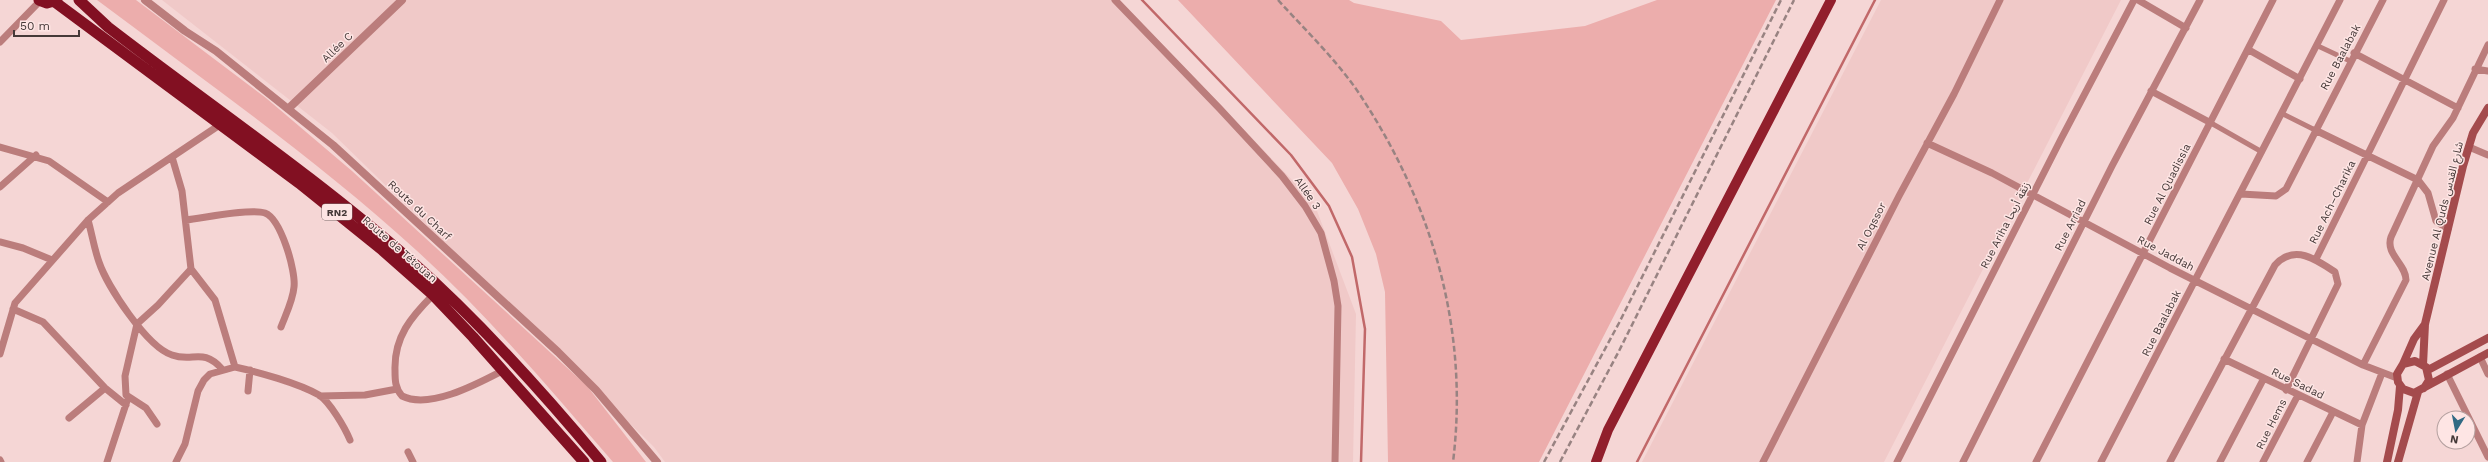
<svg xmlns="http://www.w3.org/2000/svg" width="2488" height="462" viewBox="0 0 2488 462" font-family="'Work Sans','Noto Sans Arabic',sans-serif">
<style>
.built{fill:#f0c9c8}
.green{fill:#ecadac}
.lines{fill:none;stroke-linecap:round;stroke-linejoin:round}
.stream{stroke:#c16869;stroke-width:2.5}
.pedestrian{stroke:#bb7d7c;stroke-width:5}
.minor{stroke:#bb7d7c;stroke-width:7}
.tertiary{stroke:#bb7d7c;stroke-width:8}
.secondary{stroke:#a44b4d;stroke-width:8}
.primary{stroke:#911f2c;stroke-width:10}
.trunk{stroke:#821022;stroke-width:11}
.rail{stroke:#988382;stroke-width:2.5;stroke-dasharray:6 3;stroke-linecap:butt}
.labels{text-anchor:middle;stroke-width:3;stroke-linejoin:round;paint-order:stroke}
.shield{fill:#fee5e4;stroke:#7c6d6c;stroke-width:1}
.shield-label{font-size:10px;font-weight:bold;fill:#453938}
.street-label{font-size:11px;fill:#453938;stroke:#fee5e4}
</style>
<rect width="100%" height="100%" fill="#f5d6d5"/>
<!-- built -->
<path class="built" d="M162,0H1120L1314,203L1356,314L1353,462H665L654,447L332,133Z
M1881,0H2121L1884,462H1642Z"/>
<!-- green -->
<path class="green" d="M97,0H136L266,98L352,171L587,386L646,462H613C550,389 487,314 416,250C316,159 205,81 97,0Z
M1178,0H1349L1354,3L1441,21L1461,40L1585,26L1657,0H1776L1539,462H1388L1385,292L1376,254L1358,209L1332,163Z"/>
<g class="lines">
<!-- stream -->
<path class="stream" d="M1142,0L1291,155L1329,206L1352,257L1365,329L1361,462
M1637,462L1875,0"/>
<!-- pedestrian -->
<path class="pedestrian" d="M2318,46L2350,61
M2283,114L2315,130
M2211,123L2262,152"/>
<!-- minor -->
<path class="minor" d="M1115,0L1220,109L1282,176L1305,206L1321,233L1334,281L1338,306L1335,462
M2138,0L2186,28
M0,42L40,1
M2249,50L2300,79
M2354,53L2458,108
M2475,69L2488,71
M2151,91L2211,123
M2315,130L2418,180L2428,193L2436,221L2448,229
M1927,143L1992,173L2170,268L2363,365L2397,378
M0,147L49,161L108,202
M2469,147L2488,155
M172,157L182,191L191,269L215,300L235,367L210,374L204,380L198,391L185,444L176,462
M0,187L36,155
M2241,194L2276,196L2286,189L2383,0
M88,220C92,234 94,248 99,262C107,286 147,347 172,355C193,363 202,347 222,369
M186,220C204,218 250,208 265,213C281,219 296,271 294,287C293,300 286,314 281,327
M0,242L23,248L52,260
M2316,259L2444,0
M433,295C411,317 394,337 395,370C395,380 395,388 402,396C430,410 479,383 504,370
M13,309L43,322L105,388L126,405
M0,354L15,303L88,220L118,193L221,124
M2480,357L2488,374
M2224,359L2362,425
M2363,365L2406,280C2406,264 2385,254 2391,237L2433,146L2453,118L2488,45
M235,367C258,372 298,383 319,395C330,402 345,428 350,440
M2447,374L2488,457
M248,391L250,370
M320,396L365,395L397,389
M69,418L105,388
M157,424L146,408L126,395L125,376L137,324L158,305L191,269
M408,452L413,462
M0,460L1,462
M107,462L127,401
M1763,462L1899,196L1954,94L2000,0
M1897,462L2061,139L2134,0
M1963,462L2112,166L2200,0
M2036,462L2273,0
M2101,462L2340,0
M2170,462L2275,265C2294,244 2316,259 2335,272L2338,284L2286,390
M2220,462L2264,378
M2263,462L2298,395
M2307,462L2333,412
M2357,462L2362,425L2382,373"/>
<!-- tertiary -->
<path class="tertiary" d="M145,0L185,31L216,51L333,145L558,352L596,390L657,462
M288,109L402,0"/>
<!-- secondary -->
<path class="secondary" d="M2403,364L2414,339L2425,324
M2423,365L2425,324L2463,166L2473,133L2488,108
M2428,370L2488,338
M2424,388L2429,380L2426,367L2415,361L2403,364L2397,374L2398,382L2403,389L2414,393L2488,353
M2387,462L2398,410L2400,386
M2398,462L2418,392"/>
<!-- primary -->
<path class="primary" d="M1596,462L1608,430L1831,0"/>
<!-- trunk -->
<path class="trunk" d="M39,0L47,3L57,0
M79,0L108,27C208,104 314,176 410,260C479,321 542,391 601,462
M55,2L299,183L381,249L433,295L473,337L584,462"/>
<!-- rail -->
<path class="rail" d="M1278,0C1307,32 1341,64 1364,101C1434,209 1469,333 1453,462
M1544,462L1619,323L1781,0
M1560,462L1619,351L1794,0"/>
</g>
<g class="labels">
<!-- shield labels -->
<rect class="shield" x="322" y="204" width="30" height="16" rx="3"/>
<g class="shield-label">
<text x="337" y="216">RN2</text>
</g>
<!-- street labels -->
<g class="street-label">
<text transform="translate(337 47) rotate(-44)" y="4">Allée C</text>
<text transform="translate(2340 57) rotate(-62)" y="4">Rue Baalabak</text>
<text transform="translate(2167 184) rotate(-63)" y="4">Rue Al Quadissia</text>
<text transform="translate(1308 193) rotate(55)" y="4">Allée 3</text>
<text transform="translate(2332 202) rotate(-64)" y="4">Rue Ach–Charika</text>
<text transform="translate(420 210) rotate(43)" y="4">Route du Charf</text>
<text transform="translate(2442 211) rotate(-76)" y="4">Avenue Al Quds شارع القدس</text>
<text transform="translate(2005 225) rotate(-63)" y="4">Rue Ariha زنقة أريحا</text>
<text transform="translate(2070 225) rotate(-63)" y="4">Rue Arriad</text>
<text transform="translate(1871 226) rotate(-63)" y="4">Al Oqssor</text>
<text transform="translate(400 249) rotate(41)" y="4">Route de Tétouan</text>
<text transform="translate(2166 253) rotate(28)" y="4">Rue Jaddah</text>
<text transform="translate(2161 323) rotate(-63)" y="4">Rue Baalabak</text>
<text transform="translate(2298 383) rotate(26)" y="4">Rue Sadad</text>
<text transform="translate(2271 424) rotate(-63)" y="4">Rue Hems</text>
</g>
</g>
<!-- north arrow -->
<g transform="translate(2456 430) rotate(190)"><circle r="19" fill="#fee5e4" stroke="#b4a09f"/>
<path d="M0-3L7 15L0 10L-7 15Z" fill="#316a84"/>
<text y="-6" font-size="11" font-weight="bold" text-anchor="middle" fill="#453938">N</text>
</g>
<!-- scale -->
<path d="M14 30v6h65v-6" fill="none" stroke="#453938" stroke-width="2"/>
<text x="20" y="30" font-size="12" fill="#453938" stroke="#fee5e4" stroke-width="3" paint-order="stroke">50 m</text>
</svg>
